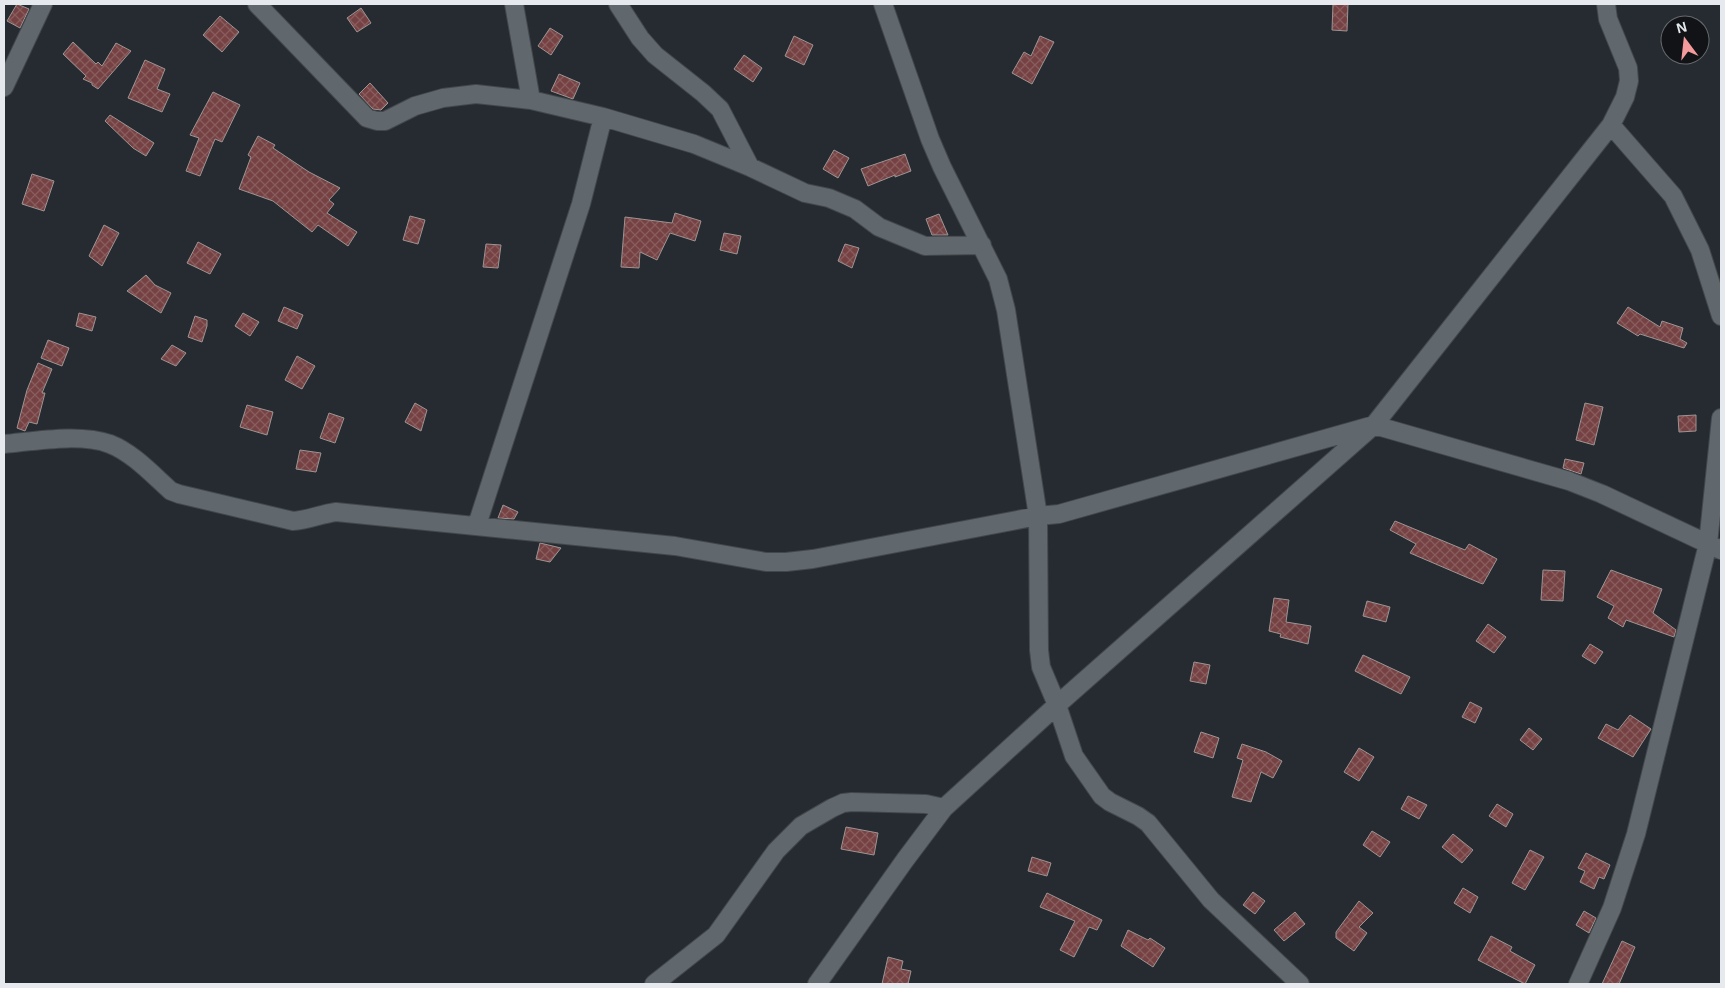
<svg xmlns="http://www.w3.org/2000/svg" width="1725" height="988" viewBox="0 0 1725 988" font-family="Helvetica,sans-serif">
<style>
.building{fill:url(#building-cross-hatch);stroke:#9e9493}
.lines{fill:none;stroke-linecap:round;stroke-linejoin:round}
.minor-casing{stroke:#42474b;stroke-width:20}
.minor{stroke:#60676d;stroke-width:18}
</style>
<defs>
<pattern id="building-cross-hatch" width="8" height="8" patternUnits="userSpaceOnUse" patternTransform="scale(1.25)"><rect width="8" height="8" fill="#754142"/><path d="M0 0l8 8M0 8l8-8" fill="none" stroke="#895c5e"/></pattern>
</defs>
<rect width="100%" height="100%" fill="#252b30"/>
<!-- building -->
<path class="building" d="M17,4L29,9L20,28L7,21Z
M1333,4H1348L1347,31L1332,30Z
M361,8L371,23L357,32L347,18Z
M220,16L239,32L222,52L203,35Z
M550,28L563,36L551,55L538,46Z
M794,36L813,45L804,65L785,56Z
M1040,36L1054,42L1032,84L1012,73L1024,52L1031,56Z
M73,42L96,64L98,62L102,66L116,43L131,51L98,89L92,85V83L83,79L86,76L63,54Z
M744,55L762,68L753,82L734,69Z
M145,60L165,69L157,89L170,94L162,112L128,98Z
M559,74L580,83L573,99L551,91Z
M370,83L388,103L381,110L373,109L359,94Z
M213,92L240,105L222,142L215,139L200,176L186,171L199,138L190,135Z
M110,115L154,143L146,156L133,148L105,121Z
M258,136L275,145L273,148L309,172L340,188L329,200L334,204L327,213L357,232L348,246L318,225L312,232L273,201L239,189L251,157L248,155Z
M834,150L849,158L838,178L823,169Z
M905,154L911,171L895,177V175L868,186L861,169Z
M32,174L54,181L44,211L22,204Z
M675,213L701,221L695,241L670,233L657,260L640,252L639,268L621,267L625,217L672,223Z
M939,214L948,235H932L926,219Z
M410,216L425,220L418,244L403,240Z
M104,225L119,233L102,266L89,256Z
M724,233L741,236L737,254L720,250Z
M198,242L221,254L210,274L187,263Z
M486,244L501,245L498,268L483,267Z
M845,244L859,248L852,268L838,261Z
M146,275L155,285L171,293L161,313L127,291Z
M284,307L303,315L297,329L278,321Z
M1628,307L1660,327L1662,321L1683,328L1680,339L1687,343L1684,348L1640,334L1638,336L1617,323Z
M79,313L96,317L92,331L76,326Z
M243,313L259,322L250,336L235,326Z
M195,316L207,320V326L202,342L188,337Z
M48,340L69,348L62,366L41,358Z
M172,345L186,353L176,366L161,359Z
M297,356L315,366L302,389L285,380Z
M38,363L52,369L42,393H45L37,424L29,422L25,431L17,428L27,390Z
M415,403L427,410L421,431L405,422Z
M1585,403L1603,407L1594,445L1576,440Z
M247,405L273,412L267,435L240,427Z
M329,413L344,418L335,443L320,438Z
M1696,415V431L1679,432L1678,416Z
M300,450L321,453L316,472L296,469Z
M1565,459L1584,463L1581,474L1563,468Z
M503,505L518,512L514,519L498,518Z
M1395,521L1465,550L1469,544L1497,559L1483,584L1480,583L1410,553L1416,544L1390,530Z
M540,543L561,548L550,562L536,559Z
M1543,570L1565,571L1563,601L1541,600Z
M1611,570L1662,589L1653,613L1676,630L1674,637L1626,620L1623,627L1608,618L1614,606L1597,597Z
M1274,598L1289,600L1286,622L1311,626L1308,644L1280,637L1281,634L1269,631Z
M1367,601L1390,607L1386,622L1363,616Z
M1488,624L1506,637L1494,653L1476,641Z
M1590,644L1603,652L1595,664L1582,656Z
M1363,655L1410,677L1401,694L1355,671Z
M1194,662L1210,665L1206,684L1190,681Z
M1470,702L1482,708L1475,723L1462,717Z
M1630,715L1651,729L1633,757L1598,738L1606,724L1618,730Z
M1529,728L1542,739L1533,750L1520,740Z
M1201,732L1219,738L1213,758L1194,752Z
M1242,744L1266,752L1282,761L1273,778L1261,772L1251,802L1232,797L1243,760L1237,758Z
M1359,748L1374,757L1359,781L1344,772Z
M1408,796L1427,805L1419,819L1401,809Z
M1497,804L1513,814L1506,827L1489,816Z
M846,827L878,833L874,855L841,849Z
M1372,831L1390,842L1380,857L1363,845Z
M1453,834L1473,850L1462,863L1442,847Z
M1530,850L1544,857L1525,890L1512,883Z
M1586,853L1610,865L1604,879L1599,877L1594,889L1580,882L1585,871L1578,868Z
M1032,857L1051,863L1047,876L1028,871Z
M1463,888L1478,897L1470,913L1454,903Z
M1253,892L1265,901L1255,914L1243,905Z
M1047,893L1102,920L1097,930L1089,927L1074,957L1060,950L1075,921L1040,907Z
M1359,901L1373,913L1359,927L1367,933L1354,951L1336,938V932Z
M1584,911L1596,918L1589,933L1576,925Z
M1295,912L1305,924L1284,941L1274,930Z
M1128,930L1148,940L1150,938L1165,948L1153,967L1121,946Z
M1491,936L1512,947L1510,951L1535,965L1525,984L1478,960Z
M1622,941L1635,947L1619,984H1602Z
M888,957L903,961L901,969L911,971L908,984H882Z"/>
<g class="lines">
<!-- minor casing -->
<g class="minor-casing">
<path id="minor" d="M257,4L367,118L377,121H385L415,106L443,98L476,94L531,100L603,117L694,144L750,167L805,193L829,198L855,209L879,227L925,246L982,245
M514,4L531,100
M618,4L640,38L655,55L703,93L720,109L750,167
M883,4L930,139L942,167L998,279L1006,310L1038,516L1039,650L1041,667L1057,705L1074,756L1102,796L1110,802L1138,816L1148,823L1211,900L1300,984
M4,87L43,4
M1611,125L1673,196L1700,250L1721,316
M4,444C36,441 80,433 110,444C133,453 153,475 171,491L179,494L293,521C308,520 321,514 336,512L675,546L766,562H786L813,559L1038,516L1059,514L1374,425L1569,481L1602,494L1721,550
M477,525L581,204L603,117
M654,984L716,935L776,851L801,826L832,808L843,803L852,802L926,804L944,808L1057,705L1374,425L1611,125L1625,97L1629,81L1628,68L1608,19L1606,4
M817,984L905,860L944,808
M1578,984L1612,908L1636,834L1708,544L1721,418"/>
</g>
<!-- minor -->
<use href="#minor" class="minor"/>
</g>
<!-- border -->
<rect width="1725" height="988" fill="none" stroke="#e6e9ed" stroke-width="10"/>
<!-- north arrow -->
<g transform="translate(1685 40) rotate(345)"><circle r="24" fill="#111316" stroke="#66696c"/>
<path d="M0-4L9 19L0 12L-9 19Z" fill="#f59b9d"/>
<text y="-8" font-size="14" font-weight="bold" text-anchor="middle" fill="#e6e9ed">N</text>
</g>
</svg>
